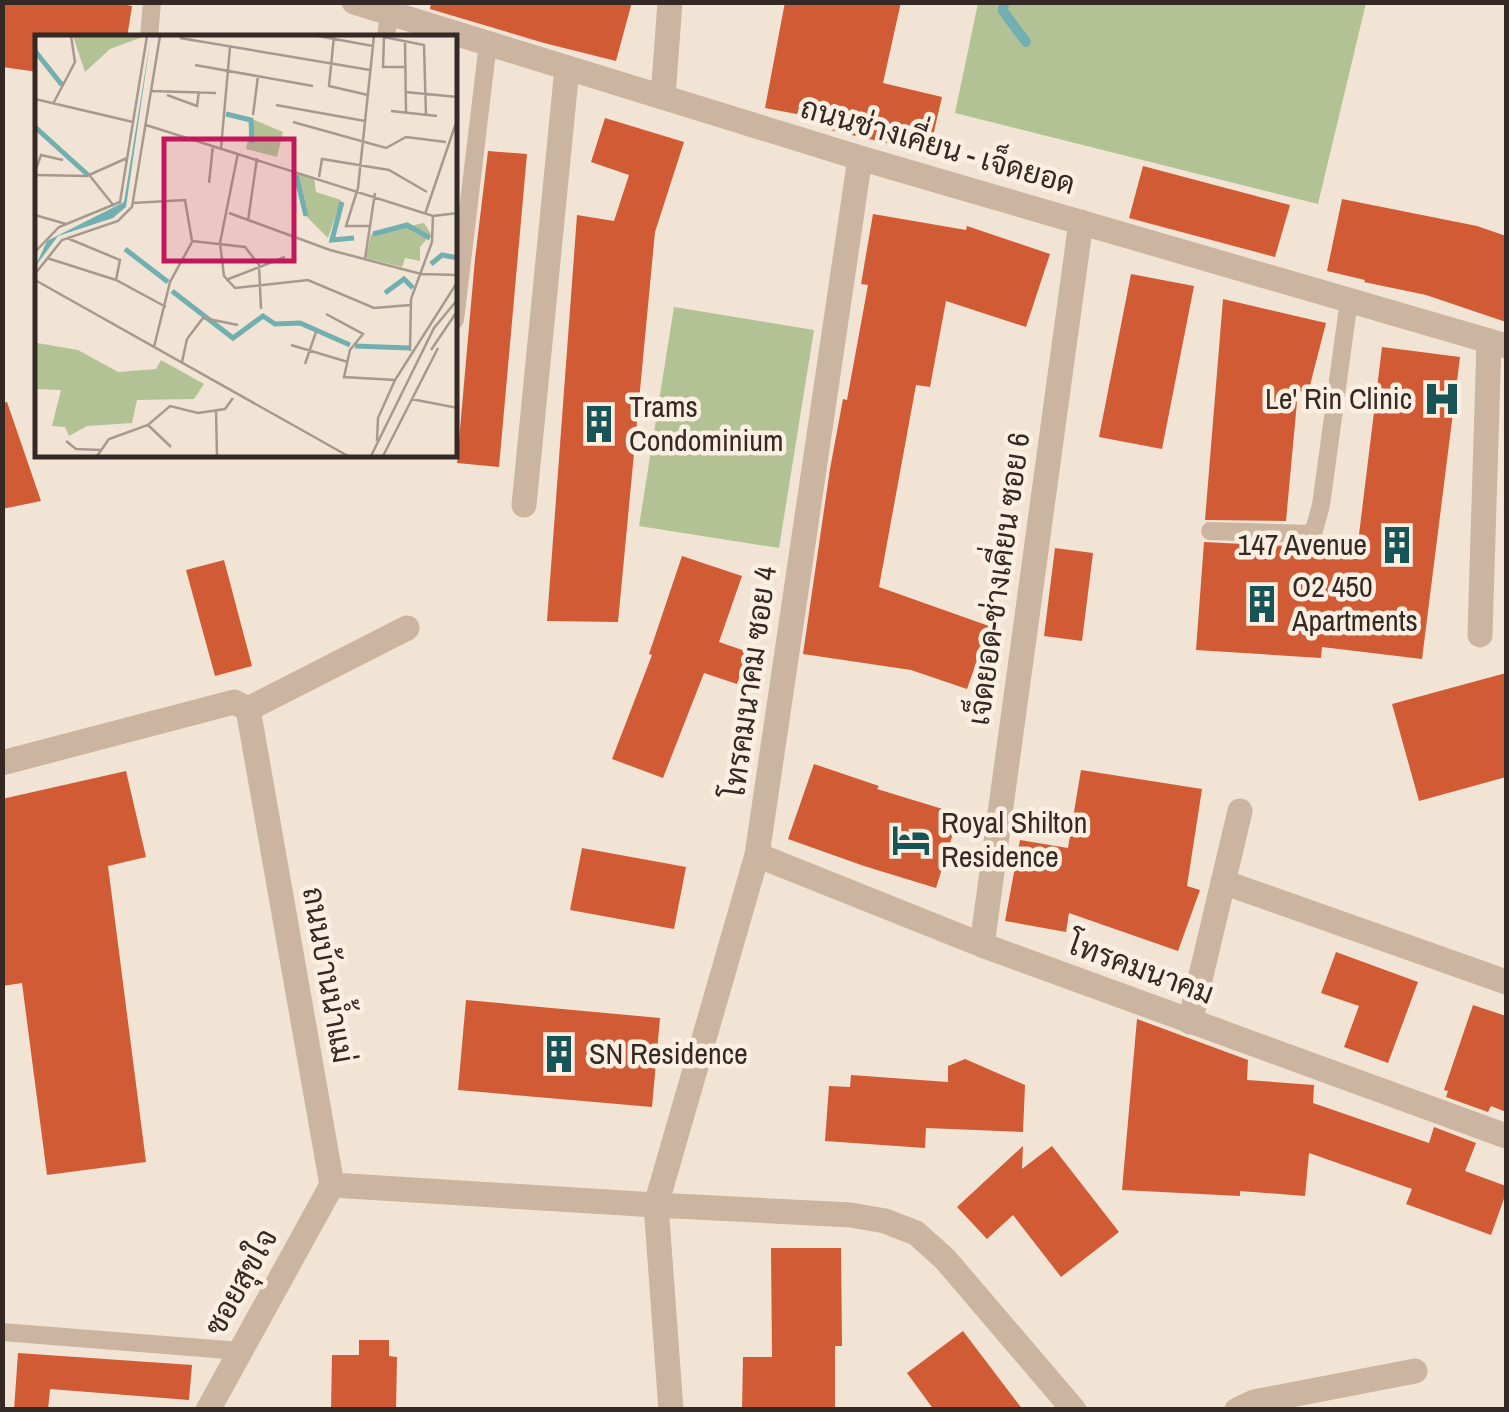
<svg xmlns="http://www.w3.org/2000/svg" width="1509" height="1412" viewBox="0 0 1509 1412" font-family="'Archivo Narrow',Sarabun,sans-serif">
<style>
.green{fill:#b2c294}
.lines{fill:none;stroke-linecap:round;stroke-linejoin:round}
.stream{stroke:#71afb1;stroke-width:10}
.building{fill:#d05b35}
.lane{stroke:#cbb4a0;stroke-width:18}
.street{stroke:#cbb4a0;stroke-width:25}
.labels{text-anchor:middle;stroke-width:9;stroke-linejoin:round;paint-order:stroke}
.street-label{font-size:30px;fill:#342924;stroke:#faefe1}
.poi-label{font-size:30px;fill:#342924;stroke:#faefe1;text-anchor:start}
.inset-river{fill:none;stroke:#71afb1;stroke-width:5}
.inset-road{fill:none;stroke:#a6998e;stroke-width:2.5}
.view{fill:#c2185b;fill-opacity:0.15;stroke:#c2185b;stroke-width:5}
.inset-edge{fill:none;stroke:#342924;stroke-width:5}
</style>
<rect width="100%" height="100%" fill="#f2e4d4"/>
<!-- green -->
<path class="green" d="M978,3H1366L1318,204L955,113Z
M674,307L814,330L779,548L639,526Z"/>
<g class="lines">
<!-- stream -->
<path class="stream" d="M1004,2L1003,11L1026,42"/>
</g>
<!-- building -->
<path class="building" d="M2,2H110L132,6L127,38H38V72L2,67Z
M431,2H632L616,61L544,43L430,9Z
M785,2H901L883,83L942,97L929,153L826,129L828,120L765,108Z
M605,118L684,142L655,232L618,622L547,621L577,215L614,221L629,175L591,162Z
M488,151L527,154L499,467L457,463L475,259Z
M1143,166L1290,205L1275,257L1129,218Z
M1342,199L1477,226L1506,236V322L1426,295L1364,282L1365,280L1327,271Z
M873,214L966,230L967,226L1050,254L1026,327L946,301L930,387L916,385L879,587L989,626L967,689L911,670L803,654L830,469L843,399L847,400L868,285L861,284Z
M1131,274L1194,286L1162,449L1099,437Z
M1223,299L1326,323L1308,393L1298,391L1286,521L1205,520Z
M1382,347L1460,357L1422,659L1322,647L1321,658L1196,650L1204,542L1284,546L1283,555L1356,559Z
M7,402L41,501L2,509V403Z
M1055,548L1093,553L1082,641L1044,636Z
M682,556L742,576L719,642L748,652L737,684L704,673L663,778L612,759L652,655L649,654Z
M224,560L252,666L215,676L186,570Z
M1506,673V777L1419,801L1392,704Z
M814,764L879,786L877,789L959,814L936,888L864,866L788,839Z
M1081,770L1202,789L1187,886L1200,890L1178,951L1069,913L1066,932L1005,921L1020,840L1068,848Z
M126,771L146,857L108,866L146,1162L47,1175L22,983L2,986V799Z
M582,848L686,867L674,929L570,910Z
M1336,952L1418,982L1388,1063L1344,1047L1359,1006L1321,993Z
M466,1000L660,1018L652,1107L458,1090Z
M1473,1005L1506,1016V1112L1491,1106L1488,1112L1446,1097L1448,1091L1444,1090Z
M1137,1019L1248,1060L1247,1080L1314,1085L1313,1103L1429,1143L1434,1127L1476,1143L1465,1171L1506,1186V1193L1491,1235L1406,1204L1412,1189L1309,1153L1305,1196L1240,1191V1196L1122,1190Z
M965,1059L1025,1085L1023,1132L926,1128L925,1148L825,1141L829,1086L850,1087L851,1075L948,1082V1066Z
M1023,1146L1022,1169L1052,1146L1119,1232L1061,1277L1013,1215L987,1239L957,1207Z
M771,1248H841L842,1346H835V1410H742L743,1357H772Z
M963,1331L1023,1410H934L907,1373Z
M359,1340H389V1356L397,1357L396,1410H331L332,1355H359Z
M18,1353L192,1365L189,1400L50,1389L48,1410H14Z"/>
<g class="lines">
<!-- lane -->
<path class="lane" d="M149,38L152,2
M386,38L389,13
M455,320L488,43
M1210,531L1313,534L1321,505L1349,300
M2,1332L240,1351"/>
<!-- street -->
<path class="street" d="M354,2L860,158L1506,346
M663,97L670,2
M524,505L567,68
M1480,635L1489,341
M248,709L407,628
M2,763L234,702L248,709L332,1185
M757,855L982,945L1506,1136
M1223,882L1506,982
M982,945L1081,222
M1190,1022L1240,811
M332,1185L656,1205L851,1215L885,1221L916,1233L945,1259L1074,1410
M208,1410L332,1185
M671,1410L656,1205L757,855L860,158
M1237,1410L1254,1402L1415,1371"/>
</g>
<!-- icons -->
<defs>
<g id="hospital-bare" transform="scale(3)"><path d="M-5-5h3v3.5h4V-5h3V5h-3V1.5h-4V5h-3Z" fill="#175458" stroke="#faefe1" stroke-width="2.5" paint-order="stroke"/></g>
<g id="building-bare" transform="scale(3)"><path d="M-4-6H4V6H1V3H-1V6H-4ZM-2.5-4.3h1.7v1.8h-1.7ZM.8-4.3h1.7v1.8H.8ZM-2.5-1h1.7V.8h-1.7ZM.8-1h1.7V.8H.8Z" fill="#175458" stroke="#faefe1" stroke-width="2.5" paint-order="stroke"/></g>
<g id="hotel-bare" transform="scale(3)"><path d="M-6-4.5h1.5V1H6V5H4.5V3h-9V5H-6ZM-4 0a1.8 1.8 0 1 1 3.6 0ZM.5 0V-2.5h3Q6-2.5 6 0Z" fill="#175458" stroke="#faefe1" stroke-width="2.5" paint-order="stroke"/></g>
</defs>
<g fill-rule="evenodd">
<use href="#hospital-bare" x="1442" y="399"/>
<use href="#building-bare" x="599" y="424"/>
<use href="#building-bare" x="1397" y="545"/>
<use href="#building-bare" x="1262" y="604"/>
<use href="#hotel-bare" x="911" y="840"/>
<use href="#building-bare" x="559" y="1054"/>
</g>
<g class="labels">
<!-- street labels -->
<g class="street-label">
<text transform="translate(938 146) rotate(16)" y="10">ถนนช่างเคี่ยน - เจ็ดยอด</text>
<text transform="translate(999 579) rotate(-82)" y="10">เจ็ดยอด-ช่างเคี่ยน ซอย 6</text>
<text transform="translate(750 682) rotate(-82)" y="10">โทรคมนาคม ซอย 4</text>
<text transform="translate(1141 969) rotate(20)" y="10">โทรคมนาคม</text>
<text transform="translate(328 975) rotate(80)" y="10">ถนนบ้านน้ำแม่</text>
<text transform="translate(241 1282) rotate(-61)" y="10">ซอยสุขใจ</text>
</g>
<!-- poi labels -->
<g class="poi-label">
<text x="1412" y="409" text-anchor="end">Le' Rin Clinic</text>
<text x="629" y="417">Trams<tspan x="629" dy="34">Condominium</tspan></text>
<text x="1367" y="555" text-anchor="end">147 Avenue</text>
<text x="1292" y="597">O2 450<tspan x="1292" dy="34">Apartments</tspan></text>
<text x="941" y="833">Royal Shilton<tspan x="941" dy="34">Residence</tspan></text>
<text x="589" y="1064">SN Residence</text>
</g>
</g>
<!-- overview -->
<g transform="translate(35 35)">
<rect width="422" height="422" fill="#f2e4d4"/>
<path d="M38,1H110L75,14L50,37ZM217,84L248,97L242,122L211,114ZM262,138L279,142L281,157L306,165L293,203L270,180ZM389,188L396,199L385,212V226L370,223L367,232L331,223L336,199ZM2,308L43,315L83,337L121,334L126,325L169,349L159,364L102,365L97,388L52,391L34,401L30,392L17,391L26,355L2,354Z" fill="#b2c294"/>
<path d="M116,1L91,172L78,183L23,201L0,232L12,206L89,167Z" fill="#71afb1"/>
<path class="inset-river" d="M0,16L27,50M191,79L216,85L217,108M0,92L53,140M261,140L271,181M307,167L297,205L319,203M338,199L372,190L395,203M90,214L133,247M396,229L407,220L423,223M137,256L198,303L228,281L240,289L265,288L315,310M350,258L369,244L378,253M320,311L374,313"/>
<path class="inset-road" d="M283,1L338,11M299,1L294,51L333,60M145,3L335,35M370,6L371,78M160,30L278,51M370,32H348L349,2L389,10L391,81M117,56L181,58M370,57L423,62M132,60L162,71L164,56M0,64L98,87M18,69L40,27L36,1M241,70L330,86M356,76L402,81M218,80L223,41M258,87L351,113L371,102L411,107M111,90L398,181L423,178M186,113L195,12M203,118L185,208L189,241L200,253L273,245L339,273L375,270M0,137L6,120L28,125M0,140L52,141L92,123M55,141L79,171M284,142L287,124L354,135L392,157M174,148L178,110M98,168L150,165L157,206M194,178L295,215L386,239L423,240M390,179L423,82M0,180L31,189M213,186L222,123M335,191H311L323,153L339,1M32,203L85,225L81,245M157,206L210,212L224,230L226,274M0,217L24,192L85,167L112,1M12,223L81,245L131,272M330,224L340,158M0,239L27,205L83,186L97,172L125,1M0,245L313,421M191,245L250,222M291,279L328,299L315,315L309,342L360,345M256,310L313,327M119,312L135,247L157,207M396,315L423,275M375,316L376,264L397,207L398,181M147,327L152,304L168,283L203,290M270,329L281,297M376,364L423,373M181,375L182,421M113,390L136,412M31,406L41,414L66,415M342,406L343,383L360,345L423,246M62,421L74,404L113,390L135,371L163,378L190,374L198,363M336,421L399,293L423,264M348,421L403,313"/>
<path class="view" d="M129,104H259V226H129Z"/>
<rect width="422" height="422" class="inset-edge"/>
</g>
<!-- border -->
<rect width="1509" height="1412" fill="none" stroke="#342924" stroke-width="10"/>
</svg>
